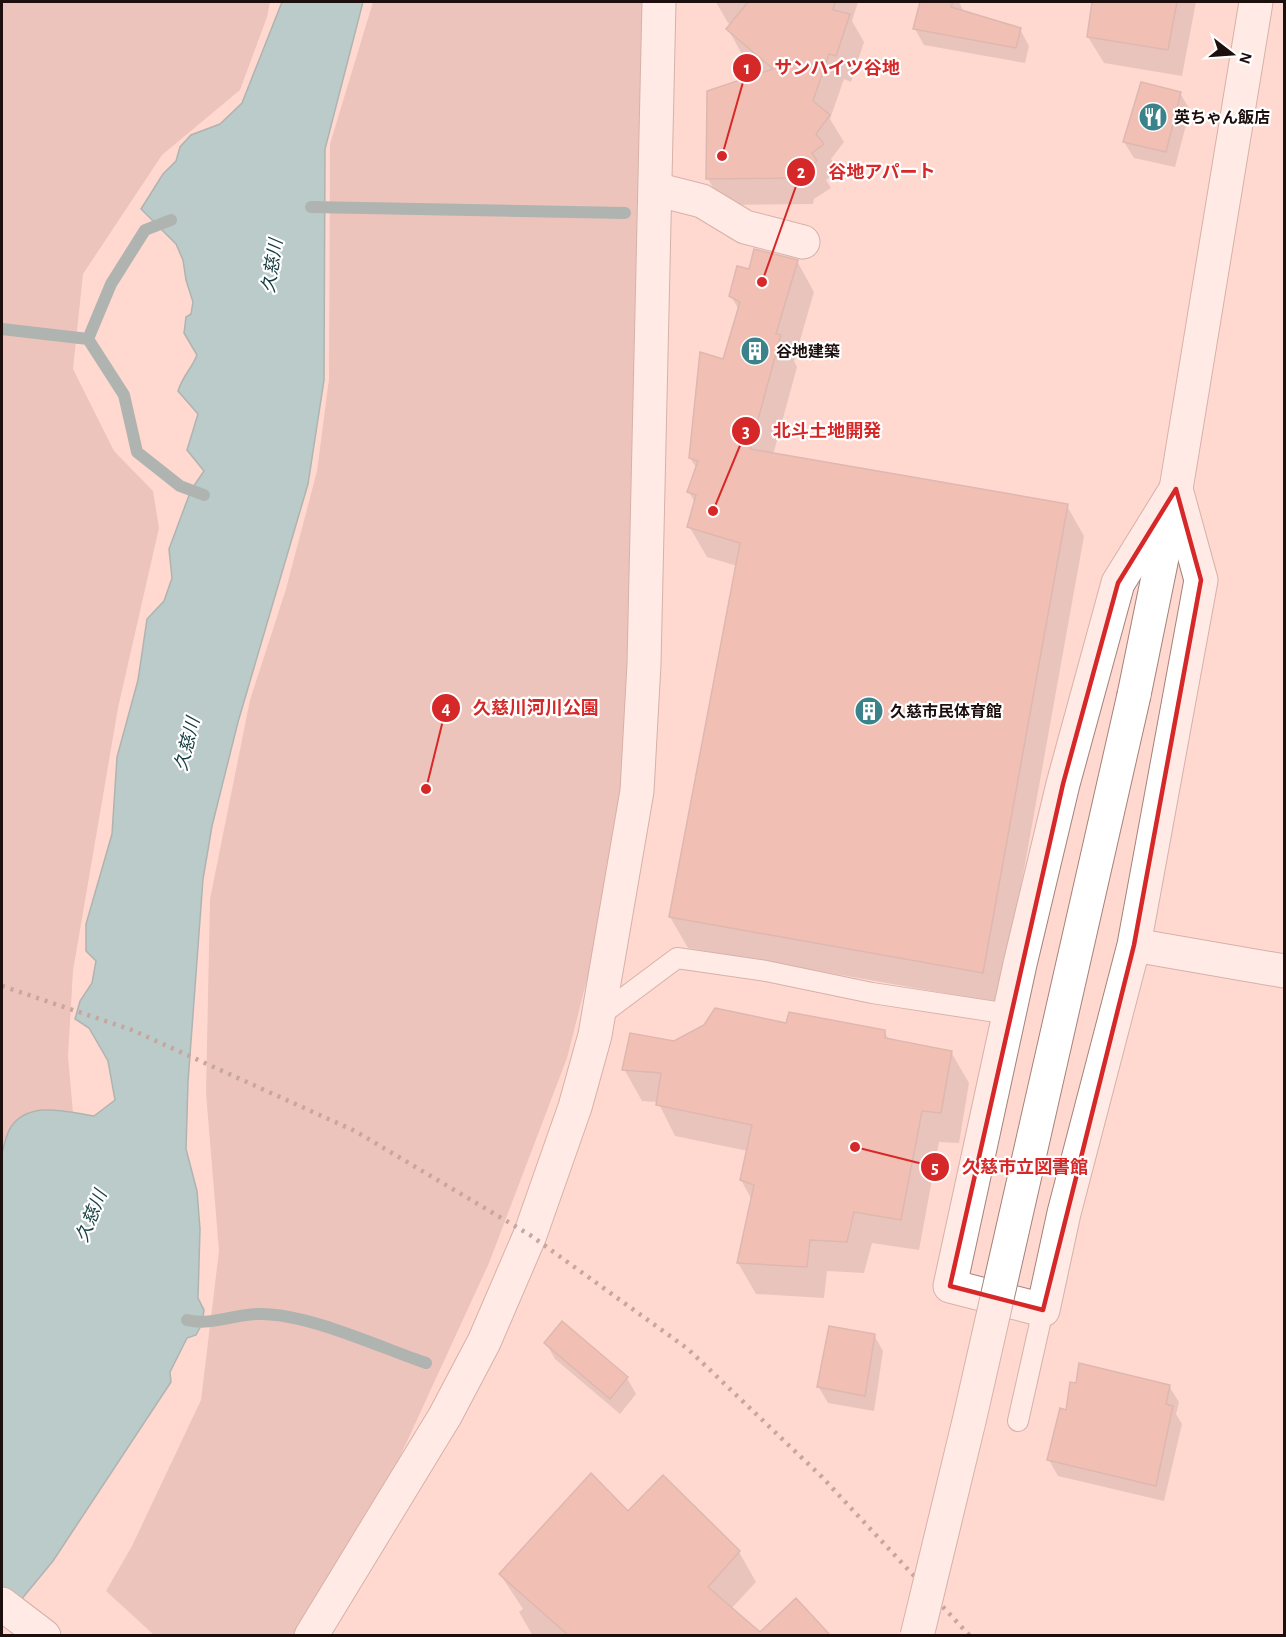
<svg xmlns="http://www.w3.org/2000/svg" width="1286" height="1637" viewBox="0 0 1286 1637" font-family="'Alegreya Sans','Noto Sans JP',sans-serif">
<style>
.green{fill:#d7aba2}
.water{fill:#66bac2;stroke:#50878c;stroke-width:1.5}
.shadow{fill:#0003}
.lines{fill:none;stroke-linecap:round;stroke-linejoin:round}
.stream{stroke:#50878c;stroke-width:12}
.building{fill:#e3a092;stroke:#b59189;stroke-width:1.5}
.service-casing{stroke:#a5827a;stroke-width:22}
.minor-casing{stroke:#a5827a;stroke-width:35}
.tertiary-casing{stroke:#a5827a;stroke-width:35}
.service{stroke:#fff;stroke-width:20}
.minor{stroke:#fff;stroke-width:33}
.tertiary{stroke:#fff;stroke-width:33}
.rail{stroke:#806863;stroke-width:4.5;stroke-dasharray:3 6;stroke-linecap:butt}
.tertiary-bridge-casing{stroke:#a5827a;stroke-width:35;stroke-linecap:butt}
.tertiary-bridge{stroke:#fff;stroke-width:33}
.marked{fill:none;stroke:#d62828;stroke-width:4.5;stroke-linejoin:round}
.labels{text-anchor:middle;stroke-width:4.5;stroke-linejoin:round;paint-order:stroke}
.poi-label{font-size:16px;font-weight:bold;fill:#1c0f0d;stroke:#fff;text-anchor:start}
.water-label{font-size:18px;font-style:italic;fill:#163e42;stroke:#fff}
.leader{fill:none;stroke:#d62828;stroke-width:2}
.callout-dot{fill:#d62828;stroke:#fff;stroke-width:2}
.mark-label{font-size:18px;text-anchor:middle;font-weight:bold;fill:#fff}
.callout-label{font-size:18px;text-anchor:middle;font-weight:bold;fill:#d62828;stroke:#fff;stroke-width:4.5;stroke-linejoin:round;paint-order:stroke}
</style>
<rect width="100%" height="100%" fill="#ffd8cf"/>
<!-- green -->
<path class="green" d="M2,2H270L267,17L240,90L162,155L83,274L73,369L114,451L153,491L159,528L118,708L73,971L68,1056L73,1113L45,1109L2,1154Z
M373,2H652L633,642L613,877L567,1058L489,1263L398,1461L327,1596L302,1635H154L106,1591L132,1546L201,1400L219,1251L206,1093L210,899L250,700L286,589L317,471L329,379L330,144Z"/>
<!-- water -->
<path class="water" d="M282,2H363L325,149L324,380L308,484L238,722L212,826L203,879L188,1082L186,1149L197,1191L200,1229L198,1298L204,1310L202,1324L196,1335L187,1338L170,1372L171,1382L53,1561L2,1623V1154C4,1145 6,1134 11,1127C29,1100 68,1112 94,1116L115,1100L108,1061L89,1028L75,1019L80,1001L92,983L96,961L86,951V924L112,834L117,757L138,680L147,619L164,601L172,578L169,549L191,490L204,471L187,450L198,414L178,391C183,375 191,370 197,355L184,333L186,317L191,314L193,302L186,280L183,260L176,244L141,209L163,174L176,161L180,147L191,135L220,124L242,103Z"/>
<!-- shadow -->
<path class="shadow" d="M716,2H858L852,21L864,42L851,82L844,79L830,119L844,142L831,159L838,171L826,180L831,188L814,199L813,204L723,205L708,179L764,74L743,56L728,29L732,24L728,23Z
M921,2H959L964,12L1020,29L1029,46L1025,63L924,45L915,29Z
M1094,2H1196L1182,76L1104,63L1088,37Z
M1180,93L1190,110L1175,167L1134,158L1124,142Z
M797,261L814,292L794,361L797,367L773,455L1067,506L1084,536L1000,1003L688,948L670,917L737,566L707,557L689,526L695,503L689,492L697,469L690,458L739,310L731,296L750,270Z
M787,1024L884,1031L889,1040L951,1052L969,1083L959,1143L939,1142L919,1250L872,1243L864,1273L827,1271L824,1298L756,1294L738,1263L752,1200L741,1180L748,1151L675,1136L658,1102L642,1101L624,1069L674,1042Z
M874,1335L883,1351L874,1411L828,1403L818,1386Z
M546,1343L627,1378L636,1394L620,1414L555,1359Z
M1077,1385L1169,1386L1179,1402L1176,1414L1182,1424L1164,1501L1058,1476L1049,1460Z
M663,1478L739,1552L756,1582L731,1609L760,1634L796,1600L828,1636H533L519,1612L523,1609L500,1574L628,1513Z"/>
<g class="lines">
<!-- stream -->
<path class="stream" d="M311,207L625,213
M2,329L88,339L124,395L137,452L180,486L204,495
M88,339L111,284L145,230L171,220
M187,1320C212,1326 234,1314 259,1314C307,1313 379,1347 426,1363"/>
</g>
<!-- building -->
<path class="building" d="M748,2H835L833,10L850,14L836,56L829,54L813,101L830,115L816,134L824,144L812,153L817,161L799,173L798,178L706,179L707,91L773,69L726,29Z
M920,2H953L951,7L1021,28L1016,48L913,29Z
M1092,2H1177L1168,50L1087,37Z
M1141,82L1181,92L1166,152L1123,142Z
M754,249L798,260L776,334L781,335L750,449L1068,504L983,973L669,917L740,543L687,527L696,495L687,492L698,461L689,458L700,352L723,359L740,302L729,296L737,266L749,269Z
M715,1008L786,1023L789,1012L885,1030V1038L952,1051L941,1113L922,1111L901,1220L854,1212L847,1242L810,1240L807,1267L737,1263L754,1185L740,1180L752,1125L656,1105L661,1073L622,1070L630,1033L674,1041L704,1025Z
M562,1321L628,1377L610,1399L544,1343Z
M829,1326L875,1334L865,1396L817,1387Z
M1079,1363L1170,1385L1166,1404L1173,1406L1156,1486L1047,1460L1060,1408L1066,1410L1070,1382L1076,1383Z
M591,1473L628,1511L663,1475L740,1551L708,1587L760,1632L796,1598L830,1635H568L499,1574Z"/>
<g class="lines">
<!-- service casing -->
<g class="service-casing">
<path id="service" d="M598,1017L677,958L766,971L872,993L1009,1014
M1018,1421L1043,1310"/>
</g>
<!-- minor casing -->
<g class="minor-casing">
<path id="minor" d="M655,189L702,201L745,227L803,242
M1176,489L1201,580L1134,945L1064,1213L1043,1310L950,1286L1020,964L1063,784L1118,583Z
M1134,945L1284,971
M311,1636L445,1416L484,1342L530,1235L575,1107L595,1035L637,791L644,664L659,2"/>
</g>
<!-- tertiary casing -->
<g class="tertiary-casing">
<path id="tertiary" d="M1134,695L1176,489L1256,2
M2,1604L44,1636"/>
</g>
<!-- service -->
<use href="#service" class="service"/>
<!-- minor -->
<use href="#minor" class="minor"/>
<!-- tertiary -->
<use href="#tertiary" class="tertiary"/>
<!-- rail -->
<path class="rail" d="M2,986L132,1030L355,1131L530,1235L688,1349L822,1477L970,1636"/>
<!-- tertiary-bridge casing -->
<g class="tertiary-bridge-casing">
<path id="tertiary-bridge" d="M917,1636L970,1417L1134,695"/>
</g>
<!-- tertiary-bridge -->
<use href="#tertiary-bridge" class="tertiary-bridge"/>
</g>
<!-- marked area -->
<path d="M0 0H1286V1637H0ZM1176,489L1201,580L1134,945L1043,1310L950,1286L1063,784L1118,583Z" fill="#ffd8cf" fill-opacity=".55" fill-rule="evenodd"/>
<path class="marked" d="M1176,489L1201,580L1134,945L1043,1310L950,1286L1063,784L1118,583Z"/>
<!-- icons -->
<defs>
<g id="restaurant-disc" transform="scale(1.5)"><circle r="9.5" fill="#3b838a" stroke="#fff"/><path d="M-5-6h1v4h1v-4h1v4h1v-4h1v5L-1.5 .5V6h-2V.5L-5-1ZM5-6V6H3V1.5H1.5Q1.5-4 5-6Z" fill="#fff"/></g>
<g id="building-disc" transform="scale(1.5)"><circle r="9.5" fill="#3b838a" stroke="#fff"/><path d="M-4-6H4V6H1V3H-1V6H-4ZM-2.5-4.3h1.7v1.8h-1.7ZM.8-4.3h1.7v1.8H.8ZM-2.5-1h1.7V.8h-1.7ZM.8-1h1.7V.8H.8Z" fill="#fff"/></g>
</defs>
<g fill-rule="evenodd">
<use href="#restaurant-disc" x="1153" y="117"/>
<use href="#building-disc" x="755" y="351"/>
<use href="#building-disc" x="869" y="711"/>
</g>
<g class="labels">
<!-- poi labels -->
<g class="poi-label">
<text x="1174" y="123">英ちゃん飯店</text>
<text x="776" y="357">谷地建築</text>
<text x="890" y="717">久慈市民体育館</text>
</g>
<!-- water labels -->
<g class="water-label">
<text transform="translate(272 266) rotate(-81)" y="6">久慈川</text>
<text transform="translate(187 744) rotate(-76)" y="6">久慈川</text>
<text transform="translate(91 1216) rotate(-68)" y="6">久慈川</text>
</g>
</g>
<!-- callouts -->
<path class="leader" d="M722 156L747 68M762 282L801 172M713 511L746 431M426 789L446 708M855 1147L935 1167"/>
<g class="callout-dot">
<circle cx="722" cy="156" r="6"/>
<circle cx="762" cy="282" r="6"/>
<circle cx="713" cy="511" r="6"/>
<circle cx="426" cy="789" r="6"/>
<circle cx="855" cy="1147" r="6"/>
<circle cx="747" cy="68" r="15"/>
<circle cx="801" cy="172" r="15"/>
<circle cx="746" cy="431" r="15"/>
<circle cx="446" cy="708" r="15"/>
<circle cx="935" cy="1167" r="15"/>
</g>
<g class="mark-label">
<text x="747" y="74">1</text>
<text x="801" y="178">2</text>
<text x="746" y="437">3</text>
<text x="446" y="714">4</text>
<text x="935" y="1173">5</text>
</g>
<g class="callout-label">
<text x="837" y="74">サンハイツ谷地</text>
<text x="882" y="178">谷地アパート</text>
<text x="827" y="437">北斗土地開発</text>
<text x="536" y="714">久慈川河川公園</text>
<text x="1025" y="1173">久慈市立図書館</text>
</g>
<!-- border -->
<rect width="1286" height="1637" fill="none" stroke="#1c0f0d" stroke-width="6"/>
<!-- north arrow -->
<g transform="translate(1232 54) rotate(107)" stroke="#ffffff" stroke-width="4.5" paint-order="stroke">
<path d="M0-4.5L10 22L0 15L-10 22Z" fill="#1c0f0d"/>
<text y="-9" font-size="16" font-weight="bold" text-anchor="middle" fill="#1c0f0d">N</text>
</g>
</svg>
